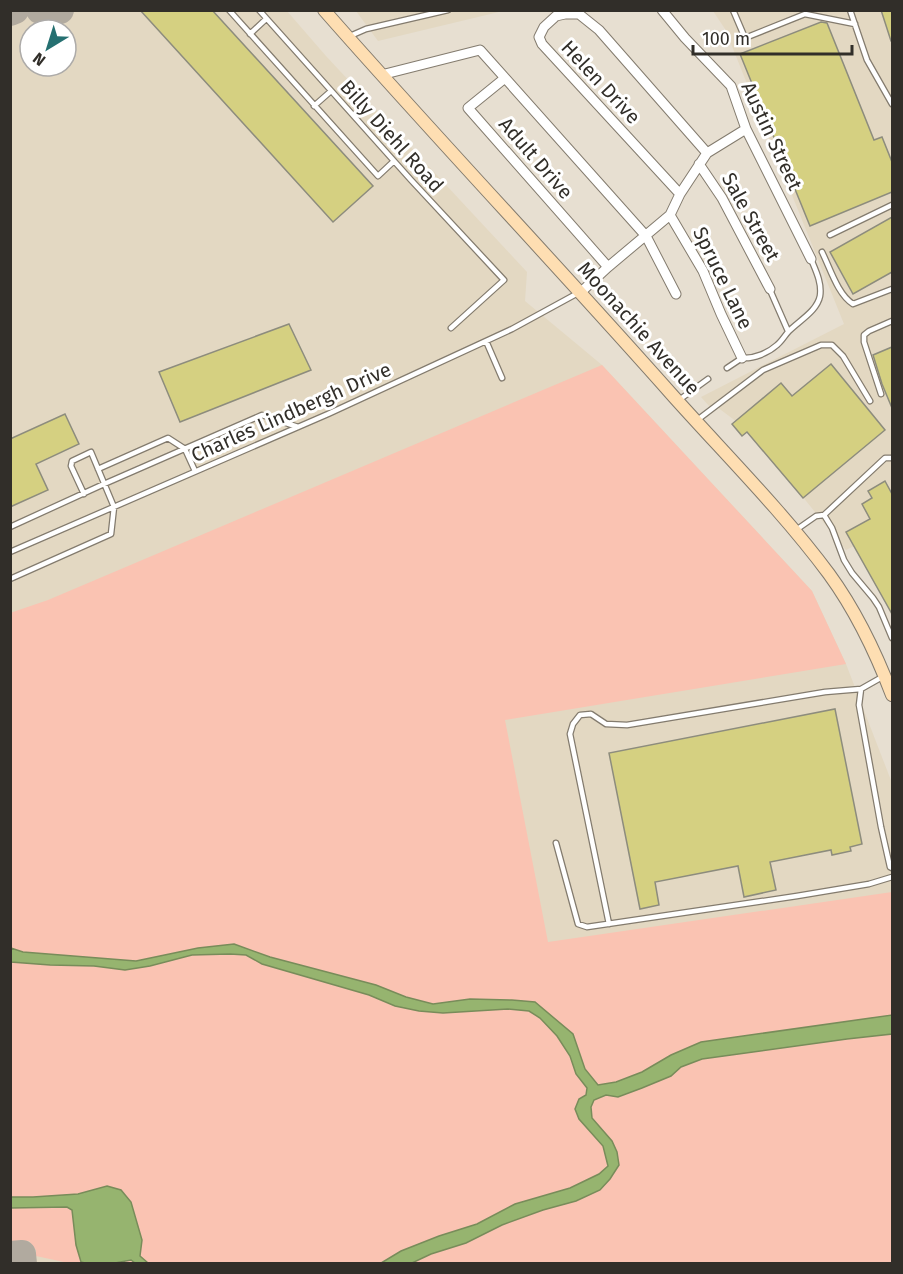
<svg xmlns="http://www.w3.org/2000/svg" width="903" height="1274" viewBox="0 0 903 1274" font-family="'Fira Sans',sans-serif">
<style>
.built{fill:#e3d8c2;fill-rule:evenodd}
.green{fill:#fac3b2}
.water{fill:#96b46f;stroke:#788c5a;stroke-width:1.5}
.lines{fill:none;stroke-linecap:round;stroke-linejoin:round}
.taxiway{stroke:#b1aa9f;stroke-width:28}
.building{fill:#d5d081;stroke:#8d8c7d;stroke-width:1.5}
.lane-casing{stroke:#837b6e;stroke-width:7}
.street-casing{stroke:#837b6e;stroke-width:11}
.secondary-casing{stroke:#837b6e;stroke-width:14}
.lane{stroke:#fff;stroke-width:4.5}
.street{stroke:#fff;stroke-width:9}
.secondary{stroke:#fedeb2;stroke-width:12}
.labels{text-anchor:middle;stroke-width:6;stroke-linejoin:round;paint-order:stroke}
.street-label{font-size:20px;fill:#312e29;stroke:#fff}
</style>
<rect width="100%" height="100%" fill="#e7dfd1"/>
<!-- built -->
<path class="built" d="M10,11H287L326,56L527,272L525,301L602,365L812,591L846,664L892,783V1263H11ZM30,30H66V66H30Z
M356,11H503L378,41Z
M713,11H892V617L858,544L846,550L749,431L713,404L710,407L701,397L844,324L725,29Z"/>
<!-- green -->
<path class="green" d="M602,365L812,591L846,664L505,720L548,942L892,892V1263L73,1264L36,1256V1250L29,1241H11L10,613L48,600Z"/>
<!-- water -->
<path class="water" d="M234,944L270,957L376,985L406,997L433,1004L470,999L512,1000L535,1002L573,1034L585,1069L598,1085L616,1082L642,1072L671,1055L701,1042L892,1015V1034L847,1039L702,1059L681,1067L671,1076L642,1088L618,1097L606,1095L594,1100L591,1107L592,1118L612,1141L617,1152L619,1165L610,1179L600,1190L576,1201L543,1210L502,1225L466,1243L431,1254L412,1263H381L401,1251L439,1236L477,1224L515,1204L570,1188L599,1174L608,1166L603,1146L579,1119L575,1109L579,1099L586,1095L587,1088L576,1074L570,1056L557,1036L540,1018L529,1011L508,1009L443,1013L419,1011L395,1006L369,995L262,964L246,955L230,954L192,955L150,966L125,970L94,966L50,965L11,962V948L23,952L136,961L198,948Z
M107,1186L121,1190L131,1202L142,1240L140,1256L148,1263H135L131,1260L115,1263H85L81,1262L76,1245L72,1210L67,1207L11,1208V1197H33L78,1194Z"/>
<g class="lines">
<!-- taxiway -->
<path class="taxiway" d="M40,10L51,13L60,10
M10,12L15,10
M10,1255L22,1254L23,1264"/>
</g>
<!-- building -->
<path class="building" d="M140,10H212L373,186L333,222Z
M881,10H892V41H891Z
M821,22L827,23L874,140L882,137L892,162V192L810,226L740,54Z
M892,217V272L853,294L830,252Z
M289,324L311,370L180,422L159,372Z
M892,347V408L882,384L873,355Z
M831,364L885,430L803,498L747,432L742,436L732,424L781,383L792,396Z
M65,414L79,444L36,464L48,490L10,507V439Z
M885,481L892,494V614L846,532L870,519L862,504L872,498L868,491Z
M835,709L862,844L850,847L851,851L832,855L831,850L770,862L776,890L744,897L738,866L655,882L659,905L640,909L609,753Z"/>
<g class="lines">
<!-- lane casing -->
<g class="lane-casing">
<path id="lane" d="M229,10L378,176L394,161
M259,10L411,180L504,280L451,328
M733,10L745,38L805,14L855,24
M850,10L867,60L892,104
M250,34L266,19
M350,36L366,29L448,10
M314,106L331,91
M830,235L892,205
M822,252C830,268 838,295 853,304L892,289
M770,290L788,331
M486,341L502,378
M727,368L742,358C754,359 768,353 777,345C782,341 785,335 789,331C800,320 817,311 820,296C822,283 816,271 811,259
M881,394L864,342V335L869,331L892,321
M679,400L708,379
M696,421L763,370L821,345H832L843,356L870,401
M98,469L168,438L185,449L195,471
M824,515L832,528L844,560L852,573L873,598L879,607L892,638
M10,527L104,484L262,415L298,427
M796,530L816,516L824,515L885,458H892
M10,552L328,414L512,329L578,293
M10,579L111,534L114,507L91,452L72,461L71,466L84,494
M884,676L861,689L859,705L881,827L890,867L892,868
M556,843L578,924L587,927L797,896L869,884L892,877
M609,924L570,734L573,724L580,715L591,714L606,724L627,725L825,692L861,689"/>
</g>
<!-- street casing -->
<g class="street-casing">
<path id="street" d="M662,10L685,38L731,86L746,129L811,259
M381,75L480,50L646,236L676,294
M505,78L468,108L608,267
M699,164L722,198L770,289
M680,194L542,44L539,37L544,27L556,16L565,14H579L599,30L707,153
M670,215L703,271L721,314L742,358
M581,292L608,267L670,215L680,194L707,153L746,129"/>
</g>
<!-- secondary casing -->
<g class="secondary-casing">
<path id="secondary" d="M324,10C439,141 559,267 674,397C726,455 783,512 829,574C856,611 876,653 892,695"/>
</g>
<!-- lane -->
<use href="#lane" class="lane"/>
<!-- street -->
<use href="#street" class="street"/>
<!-- secondary -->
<use href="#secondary" class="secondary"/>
</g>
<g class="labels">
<!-- street labels -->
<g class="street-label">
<text transform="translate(601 82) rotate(47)" y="7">Helen Drive</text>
<text transform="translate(392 136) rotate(48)" y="7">Billy Diehl Road</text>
<text transform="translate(772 136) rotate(65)" y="7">Austin Street</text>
<text transform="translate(536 158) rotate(49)" y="7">Adult Drive</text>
<text transform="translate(751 217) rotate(61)" y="7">Sale Street</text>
<text transform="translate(723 278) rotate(64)" y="7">Spruce Lane</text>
<text transform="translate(639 328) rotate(48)" y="7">Moonachie Avenue</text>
<text transform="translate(291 412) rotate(-24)" y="7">Charles Lindbergh Drive</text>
</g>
</g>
<!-- border -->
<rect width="903" height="1274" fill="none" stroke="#312e29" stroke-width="24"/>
<!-- north arrow -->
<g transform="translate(48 48) rotate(218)"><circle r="28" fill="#ffffff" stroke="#adaba9" stroke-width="1.5"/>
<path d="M0-4.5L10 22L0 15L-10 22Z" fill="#257071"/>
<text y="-9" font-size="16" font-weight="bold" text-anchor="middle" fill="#312e29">N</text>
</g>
<!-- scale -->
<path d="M693 45v9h159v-9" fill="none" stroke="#312e29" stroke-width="3"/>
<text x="702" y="45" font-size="18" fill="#312e29" stroke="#ffffff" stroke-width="4.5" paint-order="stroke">100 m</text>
</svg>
